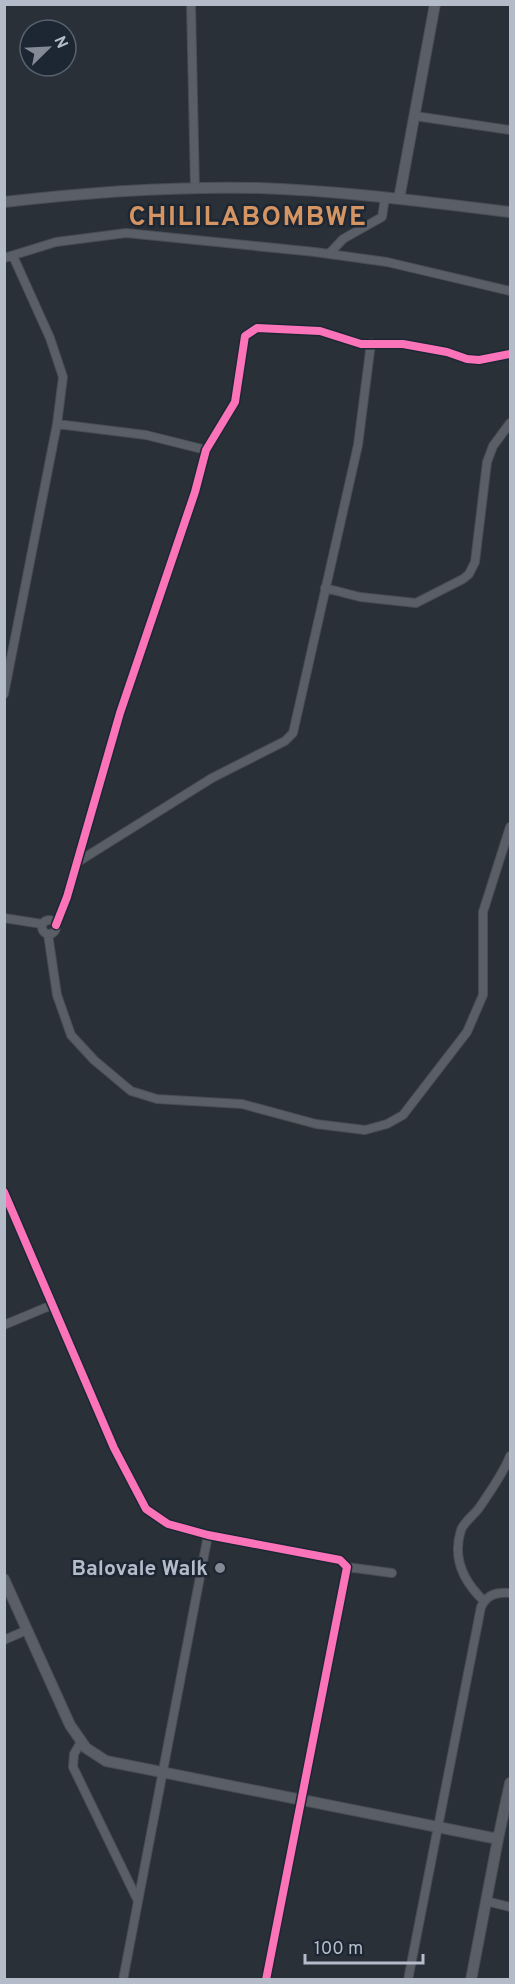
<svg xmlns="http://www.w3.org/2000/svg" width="515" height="1984" viewBox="0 0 515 1984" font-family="Overpass,sans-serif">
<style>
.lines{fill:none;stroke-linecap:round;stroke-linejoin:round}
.minor-casing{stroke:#484c53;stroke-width:10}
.tertiary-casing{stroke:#484c53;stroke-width:12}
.minor{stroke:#5a5e66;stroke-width:8}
.tertiary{stroke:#5a5e66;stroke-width:10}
.cycleway-casing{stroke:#1d2633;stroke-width:11}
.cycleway{stroke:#fb73b8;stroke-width:8}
.poi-dot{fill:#848b96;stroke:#1d2633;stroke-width:2}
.labels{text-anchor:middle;stroke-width:5;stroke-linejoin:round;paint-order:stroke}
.poi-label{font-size:21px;font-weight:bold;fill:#b4bcc9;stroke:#1d2633;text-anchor:end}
.district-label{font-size:27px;font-weight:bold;letter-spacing:1.5px;fill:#d59563;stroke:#1d2633}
</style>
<rect width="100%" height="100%" fill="#2a3038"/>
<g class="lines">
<!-- minor casing -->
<g class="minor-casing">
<path id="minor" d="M191,4L195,189
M415,116L510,130
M329,254L343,239L382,217L385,198
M4,258L56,242L126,233L315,252L387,262L510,291
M57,424L146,435L206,450
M325,588L360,597L416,603L463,579L469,574L475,562L487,462L493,446L510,423
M4,694L57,424L63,377L50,338L13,256
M76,863L212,778L285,741L293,733L358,445L371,343
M4,918L42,924
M42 927a7 7 0 1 1 14 0a7 7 0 1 1-14 0Z
M56,925L67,897L120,713L195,492L206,450L235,402L245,336L257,328L320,331L361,344H403L447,352L467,359L479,360L510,354
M48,934L57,995L71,1035L94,1060L131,1091L157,1099L242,1104L316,1124L365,1130L387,1124L403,1115L467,1032L483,995V912L510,827
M4,1192L114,1448L146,1509L168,1524L208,1535L340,1560L347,1567L266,1980
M4,1325L52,1305
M347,1567L392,1573
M484,1601C464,1582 452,1558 461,1530C464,1522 474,1515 479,1508C490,1492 503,1474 510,1456
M4,1640L27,1630
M81,1742L74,1754L73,1767L138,1901
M486,1901L510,1907
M123,1980L208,1535
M408,1980L481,1607C487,1594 497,1592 510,1593"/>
</g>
<!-- tertiary casing -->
<g class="tertiary-casing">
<path id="tertiary" d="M399,199L435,4
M4,202C89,192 175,186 260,188C344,191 427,202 510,212
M4,1579L70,1725L86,1748L106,1761L498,1839L471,1980
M498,1839L510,1783"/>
</g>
<!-- minor -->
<use href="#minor" class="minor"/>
<!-- tertiary -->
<use href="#tertiary" class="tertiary"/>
<!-- cycleway casing -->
<g class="cycleway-casing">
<path id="cycleway" d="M56,925L67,897L120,713L195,492L206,450L235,402L245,336L257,328L320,331L361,344H403L447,352L467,359L479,360L510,354
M4,1192L114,1448L146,1509L168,1524L208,1535L340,1560L347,1567L266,1980"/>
</g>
<!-- cycleway -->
<use href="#cycleway" class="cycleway"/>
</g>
<!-- markers -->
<circle class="poi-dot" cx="220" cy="1568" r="6"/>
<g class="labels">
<!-- poi labels -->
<g class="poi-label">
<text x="208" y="1575">Balovale Walk</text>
</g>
<!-- district labels -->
<g class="district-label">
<text x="248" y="225">CHILILABOMBWE</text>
</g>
</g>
<!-- border -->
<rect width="515" height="1984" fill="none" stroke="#b4bcc9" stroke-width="12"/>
<!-- north arrow -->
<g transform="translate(48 48) rotate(66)"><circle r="28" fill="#1d2633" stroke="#59626f" stroke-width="1.5"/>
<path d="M0-4.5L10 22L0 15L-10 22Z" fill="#848b96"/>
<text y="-9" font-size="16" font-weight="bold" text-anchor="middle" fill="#b4bcc9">N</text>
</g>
<!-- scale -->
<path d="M305 1954v9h118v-9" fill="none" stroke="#b4bcc9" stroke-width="3"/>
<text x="314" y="1954" font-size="18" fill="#b4bcc9" stroke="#1d2633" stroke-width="4.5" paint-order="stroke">100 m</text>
</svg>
